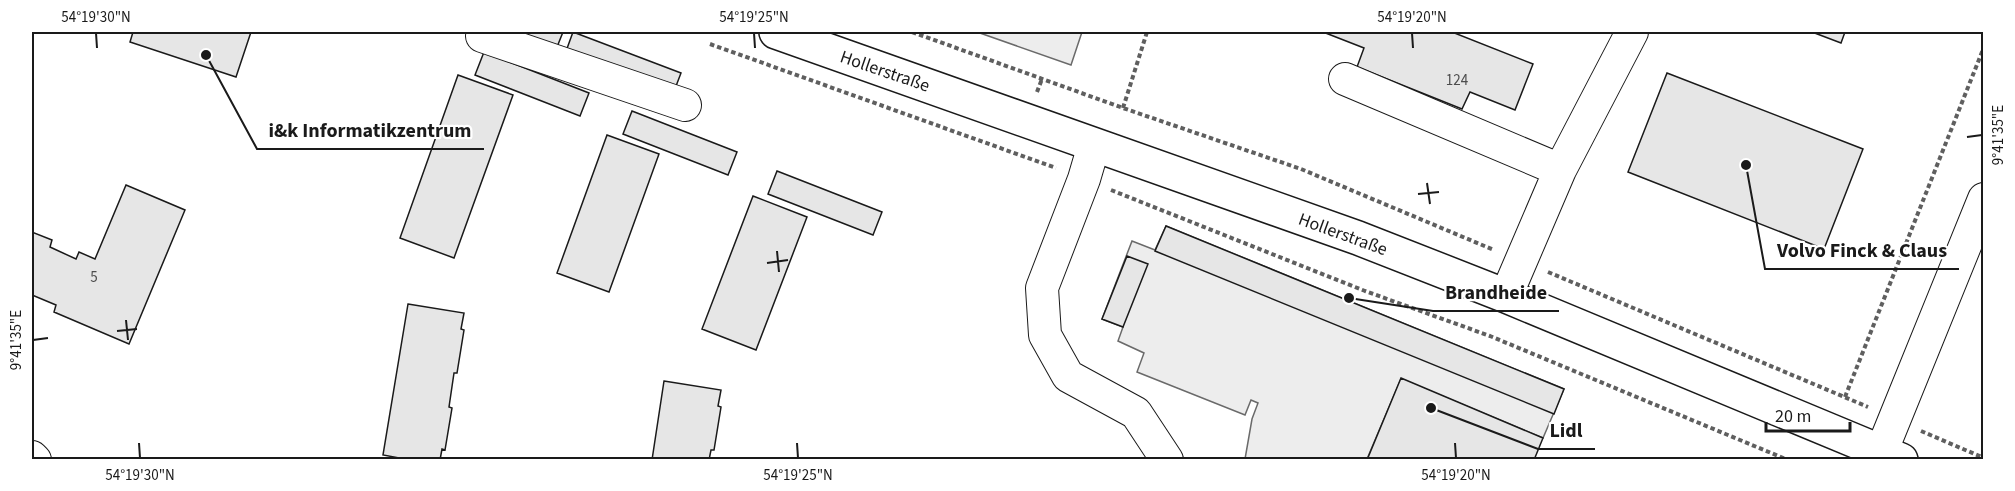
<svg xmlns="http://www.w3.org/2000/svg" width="2015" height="491" viewBox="0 0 2015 491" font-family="'Source Sans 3',sans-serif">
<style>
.parking{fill:#ededed;stroke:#6a6a6a;stroke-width:1.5}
.building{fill:#e6e6e6;stroke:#1a1a1a;stroke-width:1.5}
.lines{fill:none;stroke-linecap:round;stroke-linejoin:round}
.minor-casing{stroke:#1a1a1a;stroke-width:34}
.major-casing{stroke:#1a1a1a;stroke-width:36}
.path{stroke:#5f5f5f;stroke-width:4;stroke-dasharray:4.5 3;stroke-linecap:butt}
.minor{stroke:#fff;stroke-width:32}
.major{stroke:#fff;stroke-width:33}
.ticks{fill:none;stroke:#1a1a1a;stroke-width:2}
.labels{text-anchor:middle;stroke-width:4.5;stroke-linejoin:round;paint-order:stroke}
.number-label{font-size:15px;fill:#4d4d4d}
.street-label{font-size:18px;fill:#1a1a1a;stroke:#fff}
.leader{fill:none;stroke:#1a1a1a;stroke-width:2}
.callout-dot{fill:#1a1a1a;stroke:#fff;stroke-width:2}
.callout-label{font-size:20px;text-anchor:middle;font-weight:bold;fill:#1a1a1a;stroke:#fff;stroke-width:4.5;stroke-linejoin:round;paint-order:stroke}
.neatline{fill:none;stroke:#1a1a1a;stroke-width:2}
.ticks-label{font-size:15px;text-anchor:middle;fill:#1a1a1a}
</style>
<rect width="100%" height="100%" fill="#fff"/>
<!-- parking -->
<path class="parking" d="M977,32H1082L1071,65Z
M1166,226L1564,389L1543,438L1401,379L1367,459H1245L1252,419L1258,403L1251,400L1245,415L1137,372L1144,353L1118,341L1123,327L1102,319L1132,241L1155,250Z"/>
<!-- building -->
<path class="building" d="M133,32H251L236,77L130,42Z
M503,32H563L555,52Z
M573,32L681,73L673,94L565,54Z
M1323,32H1452L1533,64L1515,110L1470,92L1462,109L1357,67L1364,48Z
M1812,32H1845L1841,43Z
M484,52L589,93L580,116L475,75Z
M1667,73L1863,149L1824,249L1628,172Z
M458,75L513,95L454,258L400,238Z
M632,111L737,152L728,175L623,134Z
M607,135L659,154L609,292L557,273Z
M777,171L882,212L873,235L768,194Z
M126,185L185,210L129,344L54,312L56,305L32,295V232L52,240L50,247L76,259L79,252L95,259Z
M753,196L807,217L756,350L702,329Z
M1166,226L1564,389L1554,414L1155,251Z
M1127,256L1148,264L1123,327L1102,319Z
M408,304L464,313L461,329L464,330L457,373H454L449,407L452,408L445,450L442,449L440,460H410L383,455Z
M1401,378L1543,438L1534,460H1367Z
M664,381L721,390L718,406L721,407L714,450H711L709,460H652Z"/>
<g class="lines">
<!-- minor casing -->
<g class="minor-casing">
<path id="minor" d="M482,36L685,105
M1345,79L1560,170
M1094,145L1084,179L1042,288L1045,335L1068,376L1136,413L1167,460
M1506,296L1560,170L1632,32
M32,457L35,460
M1878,460L1984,199"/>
</g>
<!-- major casing -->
<g class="major-casing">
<path id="major" d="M776,32L1358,238L1506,296L1901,460"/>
</g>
<!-- path -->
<path class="path" d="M912,32L1123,108L1301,169L1494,250
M710,44L1056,168
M1037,92L1042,79
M1123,108L1147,32
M1111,190L1365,291L1490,336L1788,460
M1548,272L1868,407
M1845,397L1984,47
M1921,431L1984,458"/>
<!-- minor -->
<use href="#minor" class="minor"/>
<!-- major -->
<use href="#major" class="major"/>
</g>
<!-- ticks -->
<path class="ticks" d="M96,33L97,48M754,33L755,48M1412,33L1413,48M1967,137L1982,135M1427,183L1430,204M1418,194L1439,192M777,251L779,272M767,263L788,260M126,320L128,340M117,331L137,329M33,340L48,338M139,443L140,458M797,443L798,458M1455,443L1456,458"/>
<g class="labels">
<!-- number labels -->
<g class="number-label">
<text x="1457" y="85">124</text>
<text x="94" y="282">5</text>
</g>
<!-- street labels -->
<g class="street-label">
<text transform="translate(885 71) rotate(19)" y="6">Hollerstraße</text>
<text transform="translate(1343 234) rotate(20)" y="6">Hollerstraße</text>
</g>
</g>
<!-- callouts -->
<path class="leader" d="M206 55L257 149H484M1746 165L1765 269H1959M1349 298L1433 311H1559M1431 408L1538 449H1595"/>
<g class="callout-dot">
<circle cx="206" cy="55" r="6"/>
<circle cx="1746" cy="165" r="6"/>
<circle cx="1349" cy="298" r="6"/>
<circle cx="1431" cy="408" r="6"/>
</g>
<g class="callout-label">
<text x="370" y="137">i&amp;k Informatikzentrum</text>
<text x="1862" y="257">Volvo Finck &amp; Claus</text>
<text x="1496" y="299">Brandheide</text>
<text x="1566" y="437">Lidl</text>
</g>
<!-- border -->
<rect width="2015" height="491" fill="none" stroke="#ffffff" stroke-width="66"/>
<!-- scale -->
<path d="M1766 422v9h84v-9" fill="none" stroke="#1a1a1a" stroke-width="3"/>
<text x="1775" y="422" font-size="18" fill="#1a1a1a" stroke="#ffffff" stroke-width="4.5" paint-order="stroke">20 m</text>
<rect x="33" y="33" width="1949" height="425" class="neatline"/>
<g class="ticks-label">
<text x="96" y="22">54°19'30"N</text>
<text x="754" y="22">54°19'25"N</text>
<text x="1412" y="22">54°19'20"N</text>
<text transform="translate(1998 135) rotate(-90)" y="5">9°41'35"E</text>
<text transform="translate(16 340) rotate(-90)" y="5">9°41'35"E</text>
<text x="140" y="480">54°19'30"N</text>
<text x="798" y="480">54°19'25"N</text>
<text x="1456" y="480">54°19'20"N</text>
</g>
</svg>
